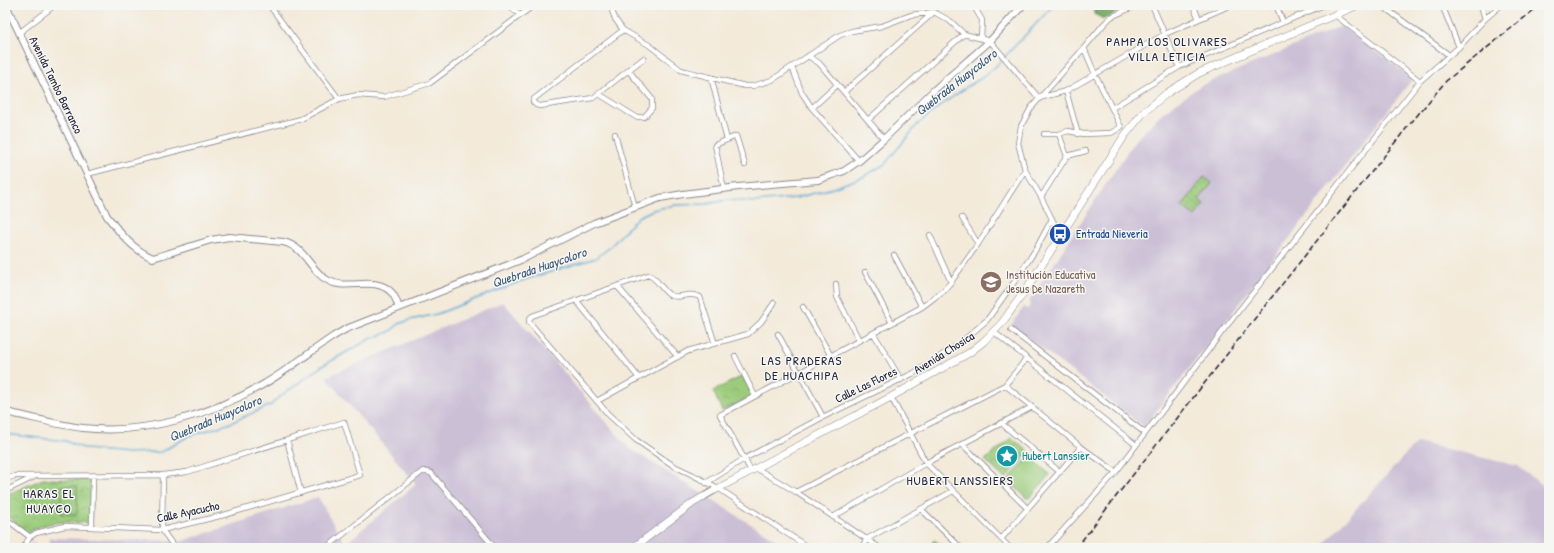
<svg xmlns="http://www.w3.org/2000/svg" width="1554" height="553" viewBox="0 0 1554 553" font-family="'Patrick Hand',sans-serif">
<style>
.built{fill:#ebd1eb}
.industrial{fill:#cbbfd5}
.grass{fill:url(#grass-dots);stroke:#5e775b}
.forest{fill:url(#forest-firs);stroke:#4f6953}
.park{fill:url(#park-crowns);stroke:#5e775b}
.pitch{fill:#9bcc7b;stroke:#5e775b}
.lines{fill:none;stroke-linecap:round;stroke-linejoin:round}
.stream{stroke:#5baad5;stroke-width:1.5}
.street-casing{stroke:#8a868a;stroke-width:6}
.secondary-casing{stroke:#8a868a;stroke-width:8}
.primary-casing{stroke:#8a868a;stroke-width:8}
.street{stroke:#fff;stroke-width:4.5}
.secondary{stroke:#fff;stroke-width:6}
.primary{stroke:#fff;stroke-width:7}
.rail{stroke:#22223b;stroke-width:1.5;stroke-dasharray:6 3;stroke-linecap:butt}
.labels{text-anchor:middle;stroke-width:3;stroke-linejoin:round;paint-order:stroke}
.street-label{font-size:12px;fill:#22223b;stroke:#f6f6f2}
.transit-label{font-size:12px;fill:#164399;stroke:#f6f6f2;text-anchor:start}
.education-label{font-size:12px;fill:#785e54;stroke:#f6f6f2;text-anchor:start}
.culture-label{font-size:12px;fill:#0d838f;stroke:#f6f6f2;text-anchor:start}
.neighbourhood-label{font-size:13px;letter-spacing:1px;fill:#22223b;stroke:#f6f6f2}
.water-label{font-size:13px;font-style:italic;fill:#395879;stroke:#f6f6f2}
</style>
<defs>
<pattern id="grass-dots" width="8" height="8" patternUnits="userSpaceOnUse"><rect width="8" height="8" fill="#9bcc7b"/><path d="M2 2h.1M6 6h.1" fill="none" stroke="#85af6b" stroke-width="1.8" stroke-linecap="round"/></pattern>
<pattern id="forest-firs" width="22" height="20" patternUnits="userSpaceOnUse"><rect width="22" height="20" fill="#7cb06b"/><path d="M5 1l3.5 6h-7zM16 11l3.5 6h-7z" fill="#658f59"/></pattern>
<pattern id="park-crowns" width="20" height="18" patternUnits="userSpaceOnUse"><rect width="20" height="18" fill="#9bcc7b"/><path d="M2 6a3 3 0 1 1 6 0M12 15a3 3 0 1 1 6 0" fill="none" stroke="#85af6b"/></pattern>
</defs>
<rect width="100%" height="100%" fill="#f6f6f2"/>
<filter id="ink" filterUnits="userSpaceOnUse"><feTurbulence type="fractalNoise" baseFrequency=".025" numOctaves="2"/><feDisplacementMap in="SourceGraphic" scale="8" xChannelSelector="R" yChannelSelector="G"/><feConvolveMatrix kernelMatrix="1 2 1 2 8 2 1 2 1" color-interpolation-filters="sRGB"/></filter>
<filter id="wash" filterUnits="userSpaceOnUse"><feTurbulence type="fractalNoise" baseFrequency=".012" numOctaves="4" result="noise"/><feDisplacementMap in="SourceGraphic" scale="16" xChannelSelector="R" yChannelSelector="G"/><feGaussianBlur stdDeviation="0.9" result="paint"/><feColorMatrix in="noise" values="0 0 0 0 0 0 0 0 0 0 0 0 0 0 0 0 0 1.4 0 .05"/><feComposite in="paint" operator="in"/></filter>
<g filter="url(#wash)">
<rect width="100%" height="100%" fill="#f3ead9"/>
<!-- built -->
<path class="built" d="M32,540L38,545H43L44,548H27Z"/>
<!-- industrial -->
<path class="industrial" d="M1341,26L1413,78L1144,427L1011,325L1024,307L1028,309L1030,305V300L1133,143L1162,113L1200,86Z
M503,302L629,448L789,548H51L49,538L182,541L318,497L345,544L416,484L326,377Z
M1417,442L1518,466L1549,491V548H1320Z"/>
<!-- grass -->
<path class="grass" d="M1204,177L1212,183L1199,200L1204,204L1195,216L1182,206Z"/>
<!-- forest -->
<path class="forest" d="M1094,5H1132L1118,10L1111,16L1104,19L1094,14Z"/>
<!-- park -->
<path class="park" d="M743,376L753,396L722,411L713,391Z
M1012,438L1029,452L1005,479L985,460Z
M43,479L91,480V523C68,522 49,519 28,533L5,514V497L10,493Z"/>
<!-- pitch -->
<path class="pitch" d="M1030,456L1050,475L1028,499L1008,480Z
M61,486H77V514H61Z
M934,540L946,548H929Z"/>
<g class="lines">
<!-- stream -->
<path class="stream" d="M5,434L65,441L86,449L126,453L161,452L189,436L228,424L271,405L278,398L322,366L370,339L389,332L399,324L410,320L437,314L527,279L596,258L609,248L638,217L653,210L675,205L706,204L728,200L755,202L796,198L833,188L863,177L885,164L918,124L936,109L968,86L980,79L994,68L1054,5"/>
</g>
</g>
<g filter="url(#ink)">
<g class="lines">
<!-- street casing -->
<g class="street-casing">
<path id="street" d="M269,5L339,99
M509,5L520,15
M610,5L615,19L623,30L649,45L681,70L745,86H753L772,80L840,35L852,31L882,26L911,15L934,12L950,21L964,34L990,41L1039,98L1066,91L1165,34L1231,5
M973,5L982,20L981,38
M1152,5L1179,67
M1193,5L1199,19
M1276,5L1283,22
M1381,5L1449,55
M1442,5L1459,47
M1481,5L1485,19
M1335,15L1420,81L1459,47L1485,19L1501,5
M623,30L534,99L533,102L536,105L540,106L593,98L644,58
M19,33L55,5
M808,56L819,63L884,139
M792,67L802,93L812,108L859,161
M711,77L727,140
M1066,91L1078,134
M844,92L934,12
M599,94L636,117H644L652,108V99L628,70
M812,108L837,85
M1112,108L1179,67L1324,5
M868,120L964,34
M615,134L635,207
M1044,134H1059L1068,131L1084,134L1111,133L1121,127L1095,74L1084,48
M1067,156L1086,151
M87,174L301,119L339,99L358,95L384,97L430,83L534,5
M724,189L715,145L736,136L745,165
M1041,197L1067,156L1059,134
M962,218L978,244
M930,235L951,282
M1060,235L1041,197L1025,170L1018,143L1021,126L1031,108L1084,48L1104,24L1111,17L1137,5
M894,255L922,307
M865,272L892,323
M836,284L837,297L859,340
M617,286L678,357
M576,300L639,378
M803,307L831,356
M1011,330L1145,433
M994,332L1136,445
M778,334L823,417
M874,334L901,380
M715,344L700,297C688,291 681,299 672,296C662,293 660,279 648,275L532,316L530,318L529,322L608,414L636,440L674,466L691,474L718,488L809,548
M735,356L755,396
M1005,385L1081,447L1116,472
M891,397L926,463L1010,548
M597,401L688,351L748,334L761,322L774,303
M1001,423L1060,472
M287,440L301,493
M962,444L1028,509
M756,468L796,492L880,548
M751,471L720,415L922,307L943,291L951,282L978,244L1025,170
M163,475L162,530L175,548
M5,479L15,476L163,475L187,472L344,422L360,475L224,515L162,530L65,526L36,533L30,537L23,548
M706,483L744,459L823,417L914,373L958,345L987,320L1017,278L1036,249L1052,219
M5,491L34,477
M796,492L1005,385L1027,358
M921,509L961,548
M833,517L926,463L1032,407
M5,518L30,537
M92,527L93,476
M1001,539L1081,447
M326,548L423,471L431,473L495,548
M861,548L867,539L953,491
M1047,548L1116,472L1222,332L1420,81"/>
</g>
<!-- secondary casing -->
<g class="secondary-casing">
<path id="secondary" d="M6,5L107,216C120,233 133,250 153,258L211,240L229,237L283,242C306,247 310,272 329,281C348,291 375,275 391,292C395,295 397,303 399,308
M5,412C31,417 57,425 83,428C145,435 211,415 264,384C288,370 311,351 334,336L346,329L523,259L594,223L660,198L683,194L738,187L818,180L844,171L859,161L884,139L934,90L990,41L1023,5
M703,497L715,490"/>
</g>
<!-- primary casing -->
<g class="primary-casing">
<path id="primary" d="M715,490L891,397L969,353L983,342L1002,323L1027,288L1125,135L1143,113L1167,93L1199,73L1358,5
M633,548L693,503L703,497"/>
</g>
<!-- street -->
<use href="#street" class="street"/>
<!-- secondary -->
<use href="#secondary" class="secondary"/>
<!-- primary -->
<use href="#primary" class="primary"/>
<!-- rail -->
<path class="rail" d="M1076,548L1256,317L1405,130L1446,81L1540,5"/>
</g>
</g>
<!-- icons -->
<defs>
<g id="bus-disc" transform="scale(1.15)"><circle r="9.5" fill="#1a4fb4" stroke="#f6f6f2"/><path d="M-5-6H5V4H4V6H2V4H-2V6H-4V4H-5ZM-3.5-4V0h7V-4ZM-3.5 1.2v1.5H-2V1.2ZM2 1.2v1.5H3.5V1.2Z" fill="#fff"/></g>
<g id="school-disc" transform="scale(1.15)"><circle r="9.5" fill="#8d6e63" stroke="#f6f6f2"/><path d="M0-5L7-2L0 1L-7-2ZM-4 1L0 2.5L4 1V4Q0 6-4 4Z" fill="#fff"/></g>
<g id="sight-disc" transform="scale(1.15)"><circle r="9.5" fill="#0f9aa8" stroke="#f6f6f2"/><path d="M0-6L1.8-2.2L6-1.7L2.9 1.2L3.7 5.4L0 3.3L-3.7 5.4L-2.9 1.2L-6-1.7L-1.8-2.2Z" fill="#fff"/></g>
</defs>
<g fill-rule="evenodd">
<use href="#bus-disc" x="1060" y="234"/>
<use href="#school-disc" x="991" y="282"/>
<use href="#sight-disc" x="1007" y="456"/>
</g>
<g class="labels">
<!-- street labels -->
<g class="street-label">
<text transform="translate(56 85) rotate(64)" y="4">Avenida Tambo Barranco</text>
<text transform="translate(944 353) rotate(-32)" y="4">Avenida Chosica</text>
<text transform="translate(866 385) rotate(-26)" y="4">Calle Las Flores</text>
<text transform="translate(188 512) rotate(-12)" y="4">Calle Ayacucho</text>
</g>
<!-- transit labels -->
<g class="transit-label">
<text x="1076" y="238">Entrada Nieveria</text>
</g>
<!-- education labels -->
<g class="education-label">
<text x="1006" y="279">Institución Educativa<tspan x="1006" dy="14">Jesus De Nazareth</tspan></text>
</g>
<!-- culture labels -->
<g class="culture-label">
<text x="1022" y="460">Hubert Lanssier</text>
</g>
<!-- neighbourhood labels -->
<g class="neighbourhood-label">
<text x="1167" y="46">PAMPA LOS OLIVARES<tspan x="1167" dy="15">VILLA LETICIA</tspan></text>
<text x="802" y="365">LAS PRADERAS<tspan x="802" dy="15">DE HUACHIPA</tspan></text>
<text x="960" y="485">HUBERT LANSSIERS</text>
<text x="49" y="498">HARAS EL<tspan x="49" dy="15">HUAYCO</tspan></text>
</g>
<!-- water labels -->
<g class="water-label">
<text transform="translate(956 82) rotate(-38)" y="5">Quebrada Huaycoloro</text>
<text transform="translate(539 267) rotate(-19)" y="5">Quebrada Huaycoloro</text>
<text transform="translate(215 418) rotate(-23)" y="5">Quebrada Huaycoloro</text>
</g>
</g>
<!-- margin -->
<rect width="1554" height="553" fill="none" stroke="#f6f6f2" stroke-width="20"/>
</svg>
